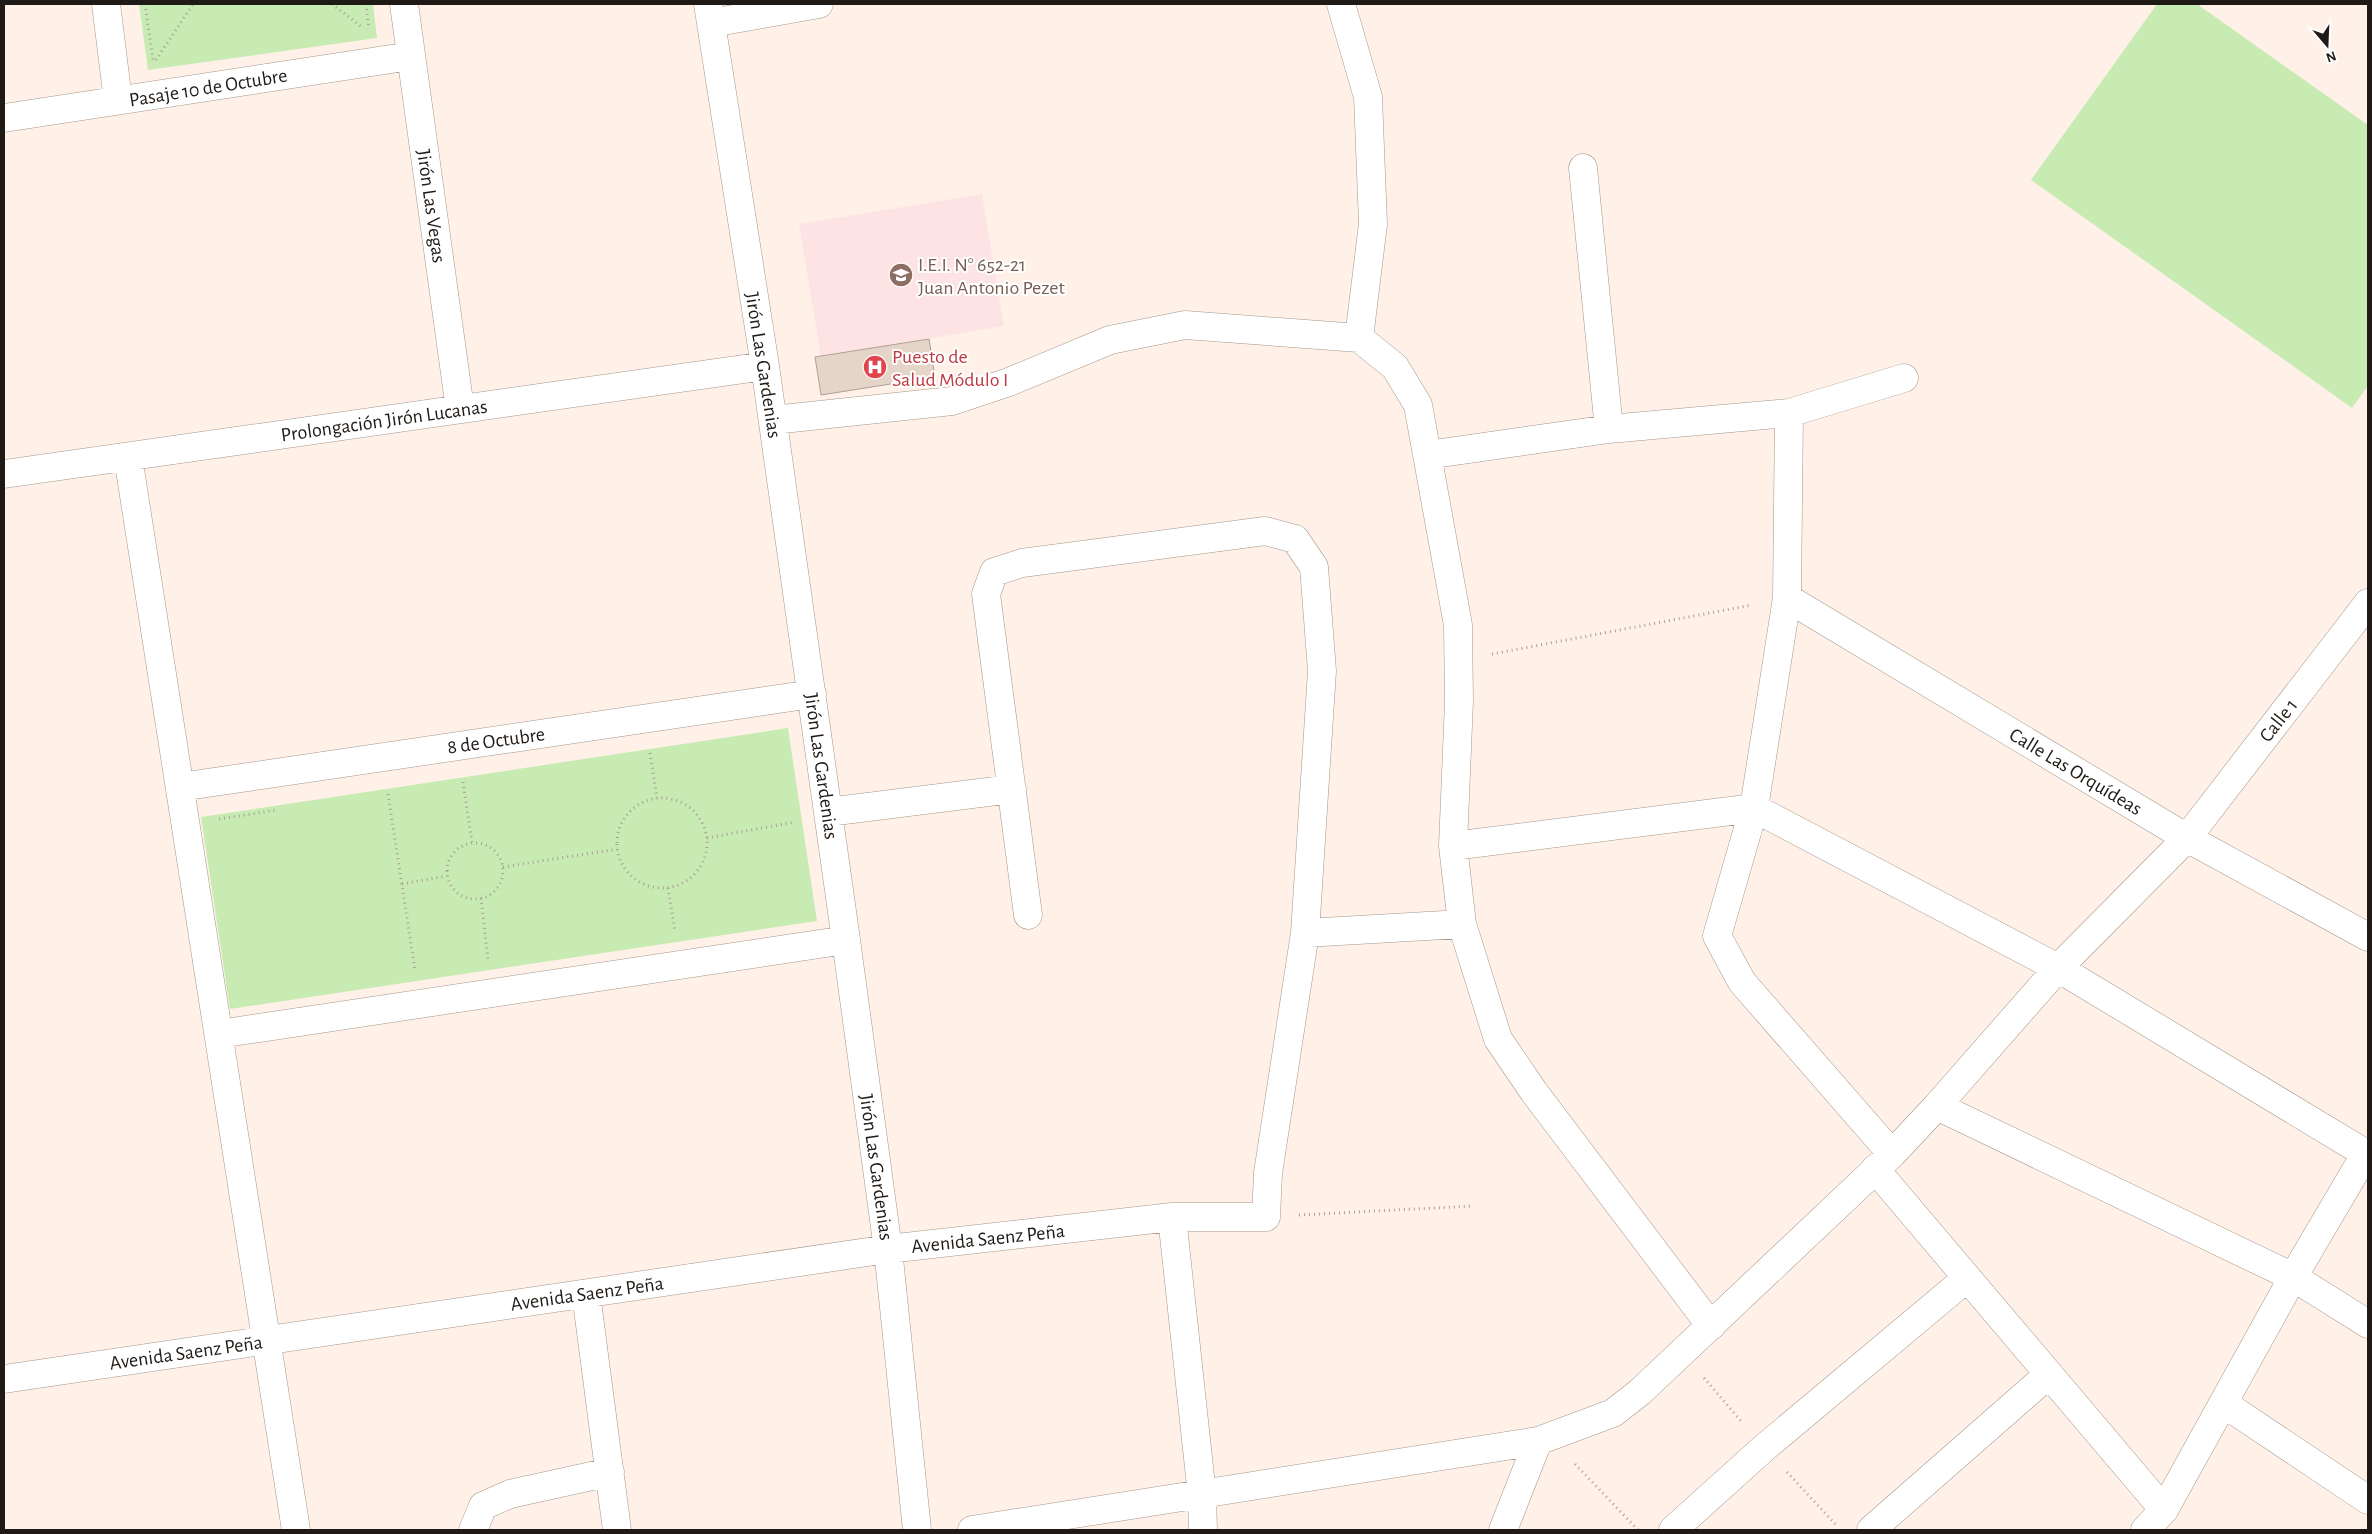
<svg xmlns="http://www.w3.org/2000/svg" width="2372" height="1534" viewBox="0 0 2372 1534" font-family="'Alegreya Sans',sans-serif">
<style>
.education{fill:#fee3e4}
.green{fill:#c8ebb4}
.building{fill:#e5d5c9;stroke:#afa095}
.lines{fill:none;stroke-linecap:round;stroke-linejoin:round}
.street-casing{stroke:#a5968b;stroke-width:29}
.path{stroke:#aa9f98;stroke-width:3;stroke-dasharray:1 4;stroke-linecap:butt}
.street{stroke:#fff;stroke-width:28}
.labels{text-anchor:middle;stroke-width:4;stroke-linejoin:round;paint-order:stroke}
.street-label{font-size:20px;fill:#1f1a16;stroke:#fff}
.education-label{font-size:20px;fill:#785e54;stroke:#fff;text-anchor:start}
.health-label{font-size:20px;fill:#be3a42;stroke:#fff;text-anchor:start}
</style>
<rect width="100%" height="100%" fill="#fff1e8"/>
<!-- education -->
<path class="education" d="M982,194L1004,326L821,357L799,224Z"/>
<!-- green -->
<path class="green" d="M139,4H373L377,38L148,70Z
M2157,4H2197L2368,125V386L2352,408L2031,180Z
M788,728L817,921L230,1009L201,817Z"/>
<!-- building -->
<path class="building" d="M929,339L935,377L821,395L815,357Z"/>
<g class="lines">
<!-- street casing -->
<g class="street-casing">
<path id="street" d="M106,4L118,100
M404,4L460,409
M708,4L765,366L846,940L888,1249L917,1530
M1341,4L1368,97L1373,224L1359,338
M711,23L819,4
M4,118L411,56
M1583,168L1609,429
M1789,413L1787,598L1754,808L1717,936L1742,982L1892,1154
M773,420L952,401L1009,382L1110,340L1185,325L1359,338L1395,367L1418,405L1458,625L1459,701L1453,846L1462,924L1498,1039L1534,1092L1711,1326
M1427,455L1609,429L1789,413L1904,378
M128,457L296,1530
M4,474L765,366
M1787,598L2187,838L2368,937
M180,787L812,694
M828,812L1012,789
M1453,846L1754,808L2058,968L2368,1155
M1305,933L1462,924
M219,1034L846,940
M1937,1106L2293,1277L2368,1324
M1875,1169L2164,1510
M1172,1217L1202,1495L1203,1530
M586,1294L617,1530
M4,1379L888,1249L1172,1217H1266L1268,1173L1305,933L1322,671L1314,567L1295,539L1265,531L1022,563L994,572L986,594L1028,915
M2223,1403L2368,1500
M473,1530L483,1506L510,1494L610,1472
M972,1530L1538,1441L1613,1413L1640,1392L1892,1154L1937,1106L2058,968L2187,838L2368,603
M1503,1530L1538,1441
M1673,1530L1764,1448L1967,1278
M1871,1530L2049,1374
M2145,1530L2164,1510L2293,1277L2366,1153"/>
</g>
<!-- path -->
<path class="path" d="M145,4L153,60
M332,4L363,28
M366,4L369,29
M156,60L193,4
M1492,654L1752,605
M650,753L657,798
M463,782L472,842
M388,794L415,970
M617 843a45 45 0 1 1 90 0a45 45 0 1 1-90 0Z
M219,819L277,810
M707,838L795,822
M447 871a28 28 0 1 1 56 0a28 28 0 1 1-56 0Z
M503,867L617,849
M402,884L446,876
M668,888L675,931
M481,898L488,960
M1299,1215L1472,1206
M1704,1378L1741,1421
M1575,1464L1638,1530
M1787,1472L1837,1526"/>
<!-- street -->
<use href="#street" class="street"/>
</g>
<!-- icons -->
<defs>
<g id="school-disc" transform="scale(1.25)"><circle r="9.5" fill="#8d6e63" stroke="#fff"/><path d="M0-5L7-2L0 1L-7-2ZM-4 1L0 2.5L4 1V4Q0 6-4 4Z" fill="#fff"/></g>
<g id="hospital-disc" transform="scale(1.25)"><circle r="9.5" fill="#e0444e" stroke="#fff"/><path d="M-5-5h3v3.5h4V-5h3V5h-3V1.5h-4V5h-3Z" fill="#fff"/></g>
</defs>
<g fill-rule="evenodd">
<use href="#school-disc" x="901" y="275"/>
<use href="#hospital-disc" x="875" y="367"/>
</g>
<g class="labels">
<!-- street labels -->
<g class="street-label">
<text transform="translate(208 87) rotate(-9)" y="7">Pasaje 10 de Octubre</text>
<text transform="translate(432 206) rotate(82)" y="7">Jirón Las Vegas</text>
<text transform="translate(764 365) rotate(81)" y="7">Jirón Las Gardenias</text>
<text transform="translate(384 420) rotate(-8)" y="7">Prolongación Jirón Lucanas</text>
<text transform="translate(2278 720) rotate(-52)" y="7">Calle 1</text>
<text transform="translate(496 740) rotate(-8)" y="7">8 de Octubre</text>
<text transform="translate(822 766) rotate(82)" y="7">Jirón Las Gardenias</text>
<text transform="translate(2076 771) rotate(31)" y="7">Calle Las Orquídeas</text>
<text transform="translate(877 1167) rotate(82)" y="7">Jirón Las Gardenias</text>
<text transform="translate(988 1238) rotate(-6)" y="7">Avenida Saenz Peña</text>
<text transform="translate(587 1293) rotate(-8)" y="7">Avenida Saenz Peña</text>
<text transform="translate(186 1352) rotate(-8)" y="7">Avenida Saenz Peña</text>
</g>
<!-- education labels -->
<g class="education-label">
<text x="918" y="271">I.E.I. N° 652-21<tspan x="918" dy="23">Juan Antonio Pezet</tspan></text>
</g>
<!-- health labels -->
<g class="health-label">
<text x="892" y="363">Puesto de<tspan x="892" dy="23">Salud Módulo I</tspan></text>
</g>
</g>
<!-- border -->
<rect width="2372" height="1534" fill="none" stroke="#1f1a16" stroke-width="10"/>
<!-- north arrow -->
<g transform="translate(2327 45) rotate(161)" stroke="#ffffff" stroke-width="4" paint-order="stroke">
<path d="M0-4L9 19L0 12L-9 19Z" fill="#1f1a16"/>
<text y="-8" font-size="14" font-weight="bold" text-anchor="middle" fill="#1f1a16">N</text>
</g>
</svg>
